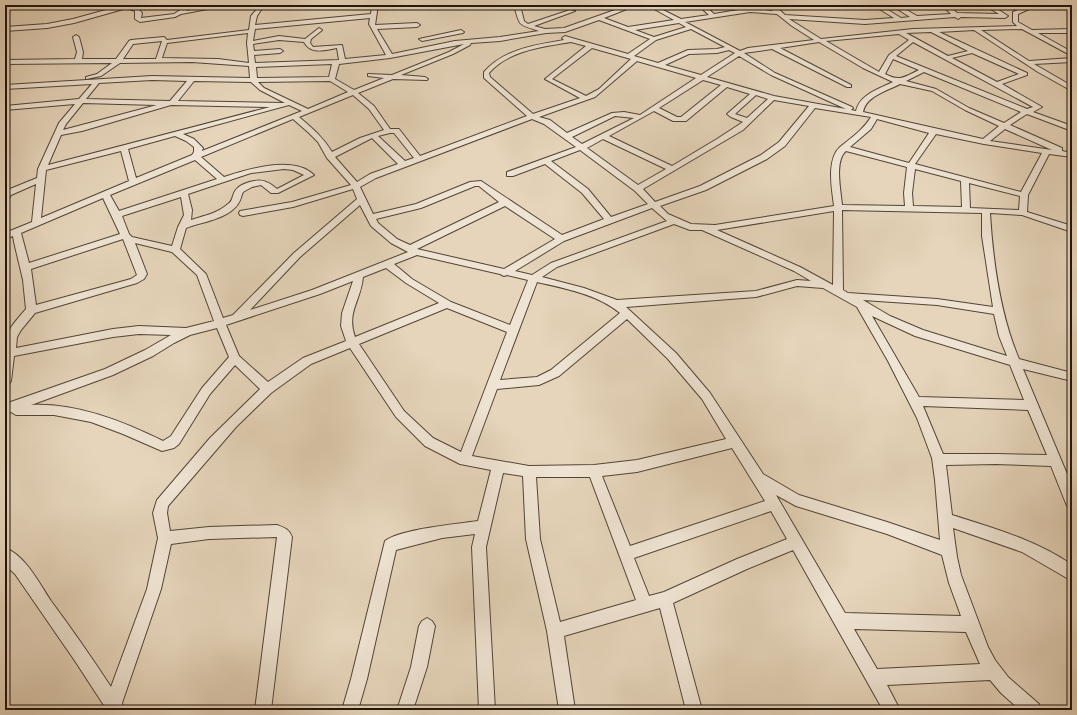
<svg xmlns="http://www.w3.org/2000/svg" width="1077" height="715" viewBox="0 0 1077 715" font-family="'IM FELL English',serif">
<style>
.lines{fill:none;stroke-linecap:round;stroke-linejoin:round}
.minor-casing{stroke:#524437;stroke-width:2}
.minor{fill:#efe4d3;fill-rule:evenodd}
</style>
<rect width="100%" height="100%" fill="#e6d5bb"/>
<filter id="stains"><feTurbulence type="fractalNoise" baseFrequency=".005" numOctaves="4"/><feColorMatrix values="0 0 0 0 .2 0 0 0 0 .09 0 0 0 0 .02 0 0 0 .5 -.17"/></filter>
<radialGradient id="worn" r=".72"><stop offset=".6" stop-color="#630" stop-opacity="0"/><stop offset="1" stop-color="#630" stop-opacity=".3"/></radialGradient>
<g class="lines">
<!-- minor casing -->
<g class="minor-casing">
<path id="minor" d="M124,5C131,5 137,6 142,13L141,18L174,14L188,5H195L186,11L217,5H229L181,14L175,17L140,22L135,19V11L127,8L74,23L47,28L5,31V27L47,24L73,19Z
M254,5H304L301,7H263L257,16L255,25L371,14L372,5H378L375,25L417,23L420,25L417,27L377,29L392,54L455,41L500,37L539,31C518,24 520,27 514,5H520L524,21L528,24L570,10L575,11L534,26L545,29L564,28L629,5H637L604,18L628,27L674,20L647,5L656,6L679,5L661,9L681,19L709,15L698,5H704L714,14L750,8L773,11L768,5H774L785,15L865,20L894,18L873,5H880L901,18L910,17L891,5H898L917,16L951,14L942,5H948L957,13L999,14L984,5H991L1008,16L1005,18L961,17L958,19L955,17L865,24L789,19L821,39L913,29L1017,26L1013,22V12L1030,5H1038L1018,14V22L1032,30L1072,29V33H1038L1072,52V56L1022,29L981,30L1029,61L1072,58V62L1034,64L1072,86V91L1038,72L974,30L939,32L1027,73V75L1002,84L1042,107L1033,112L1072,126V131L1027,114L1010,125L1062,148V151L1072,153V157L1049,154L1028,195L1027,212L1072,226V232L1022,215L990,213C993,262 1000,314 1019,359L1072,373V381L1023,369L1072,486V508L1067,506L1051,466L996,464L946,465L952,515C993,528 1036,540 1072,565V581L1022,552L953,528L957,557L961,575L988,647L995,660L1008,677L1039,704L1041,710H1020L1001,693L990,680L887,685L900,710H883L793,550L747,569L673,603L702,710H686L660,608L564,636L575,710H559L547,631L526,539L523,476L503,473L486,547L495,710H479L472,547L475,534L442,538L396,550L367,679L358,710H342L351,679L385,541C401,529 457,524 478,521L491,470L460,464L425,446L396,417L350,348L311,364L271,393L236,427L168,506L167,513L170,531L209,527L277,525C285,528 289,529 292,537L271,710H255L277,537L209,539L171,544L161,589L122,703L124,709L107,710L75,661L15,574L5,565V548C26,556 39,583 51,601C72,629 92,658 111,687L147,589L158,538L153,513L157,500L210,438L260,389L235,365L210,394L179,444L174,448L162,451L123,434L91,422L54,415H16L11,412L5,414V404L105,369L145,350L171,335L139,334L113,337L14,356L11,381L9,384L5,385C5,366 1,343 12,326C16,320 21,315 26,309L23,280L14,242L13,236L5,239V233L32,222L36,184L11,195L8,200L5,201V191L37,178L38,169L59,123L75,104L5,110V106L79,99L92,84L5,89V85L152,76L250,78L249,66L192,62L120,63L101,76L86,79V77L97,74L112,63L5,64V60L75,59L77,52L73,37L76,35L79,37L83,52L82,59H116L129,41L131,40L164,37L167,40L249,30L251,16L258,8ZM750,12L777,14L792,26L814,40L748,48L740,51L685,22ZM370,18L369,24L386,55L345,59L342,45L313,47L310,43L311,39L321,31L322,30L319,28L305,39L279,36L253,41L255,29ZM599,20L650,39L628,54L565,36L562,38L564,40C535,45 504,49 484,72V78L527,116L420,156L399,129H390L374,106L358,93L393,79L427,80L428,79L425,77L401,75L453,54L470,45L471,43L500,41L546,33L565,32ZM679,23L686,27L654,37L635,30ZM691,29L725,47L717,49L688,50L658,63L634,56L656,40ZM931,32L968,51L948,56L906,33ZM248,33L247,43L249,63L218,59L162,58L167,43ZM899,34L909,40L889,55L879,72L826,41ZM279,40L304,42C311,55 325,50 337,48L339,60L255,63L254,55L280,53L283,51L280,49L254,51L253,44ZM162,41L156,59H123L133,44ZM571,42L586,46L545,79L580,98L533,114L490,77L489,73C509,50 542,47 571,42ZM819,42L863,68L893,82C879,89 860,94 856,111L851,110L853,108L852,107L775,73L744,53L772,49L847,87H851V85L780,48ZM913,42L1033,107L1027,109L896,56ZM464,44L449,52L392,75L368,74V76L384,78L354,90L335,79L339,64L390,58ZM592,48L631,59L599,89L586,96L552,79ZM729,50L735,53L701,75L665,65L689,54L717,53ZM972,53L1019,74L997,82L952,58ZM739,56L771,75L846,109L774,96L707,77ZM893,59L919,70C904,77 900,82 885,74ZM637,61L696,78L640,115L624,112L612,113L567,133L550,120L539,117L595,97ZM332,64L329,77L257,78L256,67ZM924,72L1021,112L1004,123L969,108L936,89L906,81ZM152,80L187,81L170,101L86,99L99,83ZM703,80L721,85L681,117H677L659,108ZM194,81L251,82L260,90L285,103L178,101ZM330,81L348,92L308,109L264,88L258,82ZM900,84L932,91L965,110L999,126L983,139L863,112C866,96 887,91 900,84ZM727,87L750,94L727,114L731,117L743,122L717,139L672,166L609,136L654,111L673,121H686ZM353,95L369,109L384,130L360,138L332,152C323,137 312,128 299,117ZM756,95L768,99L747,118L735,114ZM774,100L809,106L779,142L761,155L700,186L655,202L643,189L743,130ZM83,103L157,105L63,130L66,124ZM171,105L270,107L48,165L61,135L82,131ZM289,105L302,111L202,151L203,148L194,139L183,134ZM815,108L871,117C863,130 851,138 840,147C826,160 832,189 834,206L715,225L691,224L668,214L660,206L706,190L767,159L785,146ZM615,116L634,118L582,144L572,137ZM293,119L309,133L318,142L327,158L351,185L292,202L240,211L239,213L240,215L243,216L293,207L353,189L357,199L294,253L233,315L223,318L206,274L180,249L186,228C202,222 228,219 238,204C241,200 241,196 243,192L252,187L261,185L271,193H278L314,175C294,155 248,169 224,177L201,157ZM532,119L544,124L576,147L507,172V176H513L545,164L582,193L604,219L562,235L481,181L470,182L416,204L373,214L360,187L376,178ZM877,119L929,133L909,163L850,147L871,129ZM1005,129L1052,150L990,141ZM390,133H394L414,158L405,161L378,136ZM936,134L984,144L1042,153L1021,192L915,164ZM175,136L186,141L194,147V152L192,155L136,178L128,149ZM372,138L398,164L370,174L357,182L335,157ZM603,139L666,169L638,185L587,148ZM580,150L635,191L648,204L611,217L588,189L551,161ZM121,151L129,181L41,218L46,170ZM846,151L907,167L904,193L905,206L842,205C841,191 834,161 846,151ZM195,160L217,179L119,211L110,195ZM284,169L293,170L304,175L277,189C273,186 270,183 266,182C258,178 240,183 235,191C232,196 233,201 228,204C218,213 204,216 191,220L192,210L188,194L251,173ZM915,169L961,181L962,207L913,206L912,193ZM969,183L1020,196L1019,210L970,208ZM475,186H479L499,202L410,245L397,239L378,223L376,219L421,208ZM181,197L184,215L178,227L172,246L132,237L129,234L122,216ZM103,198L120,234L29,263L21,233ZM360,205L371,226L391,243L408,252L312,290L250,310L300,257ZM505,206L555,239L504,269L417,249ZM652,208L667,221L551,263L532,275L515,271L564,241ZM842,210L982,213V236L993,307L937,299L848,293L843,290ZM834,211L833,285L800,267L717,230ZM674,224L690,230H702L794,271L811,281L797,280L756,291L617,300L584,288L542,277L557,267ZM123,239L137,275L131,279L36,305L31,269ZM135,243L172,252L197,275L214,321L186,328L139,326L113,329L16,348L17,337L21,330L35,313L137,283L144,279L147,274ZM417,255L500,274L504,276L507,275L528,280L510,325L451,302L412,279L394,264ZM386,268L406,283L439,303L355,337C346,312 361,301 363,277ZM353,281L342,313L341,326L346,341L303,358L268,382L239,356L226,325L320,294ZM537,282C564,288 599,295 620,313L551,370L537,377L500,380ZM797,286L823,288L857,307L888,361L917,418L932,458L935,480L940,540L887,522L799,495L763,474L710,393L676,353L626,307L756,297ZM863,300L937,305L994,314L999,336L1007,356L923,330L890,316ZM447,308L507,332L461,452L433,438L404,411L359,344ZM872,316L915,336L1010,365L1024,400L919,397ZM627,319L668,359L702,399L726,439L637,460L594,465L529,466L472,456L497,389L539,385L559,376ZM217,328L229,357L202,388L171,436L163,441C122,421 77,403 31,405L113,375L153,356L174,343L190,335ZM923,406L1028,410L1047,455L996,454H943ZM732,448L765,501L630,546L602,476L637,472ZM536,477H590L636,600L560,622L540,539ZM776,495L796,506L887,534L942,555L949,583L961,616L845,613ZM771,511L787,539L737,559L664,592L649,596L634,558ZM854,629L966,632L980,664L877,669Z
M1053,5H1072V9Z
M461,30L464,32L463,33L422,41L419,39Z
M427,618L432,621L435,626L427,667L413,710H397L411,667L419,626L422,621Z"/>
</g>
<!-- minor -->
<use href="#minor" class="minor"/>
</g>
<!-- margin -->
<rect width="1077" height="715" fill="none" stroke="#e6d5bb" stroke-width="20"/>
<rect x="6" y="6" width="1065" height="703" fill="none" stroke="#20130b" stroke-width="2"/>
<rect x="10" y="10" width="1057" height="695" fill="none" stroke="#20130b"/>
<rect width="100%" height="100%" filter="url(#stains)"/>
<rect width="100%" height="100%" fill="url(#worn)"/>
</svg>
